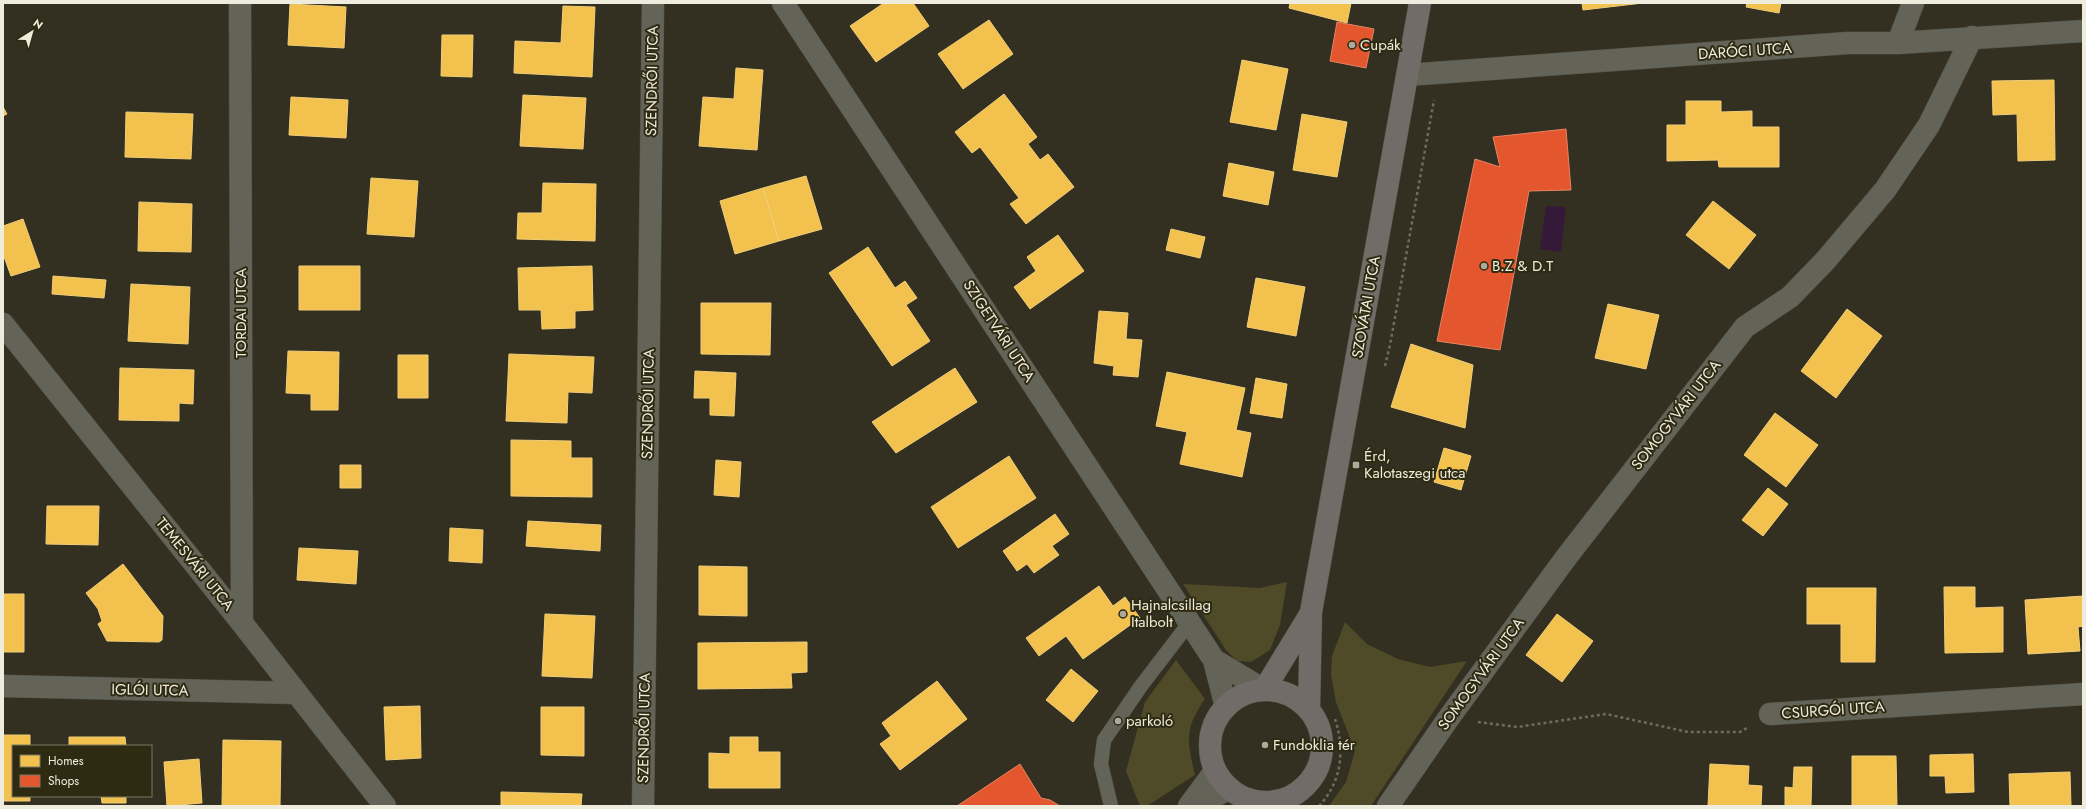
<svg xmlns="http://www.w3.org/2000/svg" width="2086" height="809" viewBox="0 0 2086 809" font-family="Jost,sans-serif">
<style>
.green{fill:#4f4a28}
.water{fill:#341939}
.homes{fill:#f2c14e;stroke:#f1ce79}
.shops{fill:#e4572e;stroke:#e78462}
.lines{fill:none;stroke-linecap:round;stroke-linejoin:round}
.lane-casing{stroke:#504e42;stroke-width:15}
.street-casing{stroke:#504e42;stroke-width:23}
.secondary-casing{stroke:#504e42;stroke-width:23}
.path{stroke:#6d6c62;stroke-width:2.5;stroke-dasharray:3 3;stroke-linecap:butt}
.lane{stroke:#646358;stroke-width:14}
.street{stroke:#646358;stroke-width:22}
.secondary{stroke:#716c67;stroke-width:22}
.poi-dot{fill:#adaa9b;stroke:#2f2b12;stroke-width:1.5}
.labels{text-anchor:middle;stroke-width:4;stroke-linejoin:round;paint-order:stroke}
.poi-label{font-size:15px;fill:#eeecdc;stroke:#2f2b12;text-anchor:start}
.street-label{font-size:15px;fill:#eeecdc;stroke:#2f2b12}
</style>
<rect width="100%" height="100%" fill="#333022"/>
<!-- green -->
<path class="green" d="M1287,582L1280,625L1270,650L1251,662L1237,661L1226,650L1183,584L1260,588Z
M1345,622L1367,644L1398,659L1430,667L1467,661L1371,806H1329L1346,782L1355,751L1336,702L1331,675L1332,656Z
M1176,660L1205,699C1184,729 1187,741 1195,775L1147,806H1140L1126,771L1145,702Z"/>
<!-- water -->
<path class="water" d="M1546,206L1566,207L1561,252L1540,249Z"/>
<!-- homes -->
<path class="homes" d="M884,3H913L929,26L876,62L850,26Z
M1290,3H1351L1347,23L1289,8Z
M1582,3H1643L1583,10Z
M1747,3H1781L1779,13L1746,7Z
M290,4L346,7L344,48L288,45Z
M563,6L595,7L592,77L514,73L515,41L561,43Z
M989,20L1013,54L963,89L938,54Z
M442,35H473L472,77L441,76Z
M1242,60L1288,69L1276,130L1230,122Z
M736,68L763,70L757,150L699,146L703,97L734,99Z
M2054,80L2055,160L2018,161L2017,114L1993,115L1992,81Z
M1004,94L1037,137L1028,144L1040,160L1048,154L1074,187L1026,224L1010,204L1019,198L980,147L972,153L955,132Z
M523,95L586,98L583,149L520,146Z
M291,97L348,100L346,138L289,135Z
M1686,101H1721V112L1752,111V127H1779V167H1719L1718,160L1667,161V125H1686Z
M3,107L7,114L3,116Z
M126,112L193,114L191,159L125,157Z
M1302,114L1347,122L1337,177L1293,170Z
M1229,163L1274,172L1268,205L1223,196Z
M806,176L822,229L779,241L763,188Z
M371,178L418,181L414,237L367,234Z
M543,183L596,184L595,241L517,239L518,213H542Z
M763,188L779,241L735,254L720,201Z
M1713,201L1756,235L1729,269L1686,235Z
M139,202L192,204L191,252L138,251Z
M23,219L40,267L11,276L3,254V226Z
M1171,229L1205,237L1200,258L1166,250Z
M1058,235L1084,271L1030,309L1014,287L1036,271L1027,257Z
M868,247L895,288L905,281L917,298L906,305L930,341L892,366L829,273Z
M299,266H360V310H299Z
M592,266L593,310L575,311V328L542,329L541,310H519L518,268Z
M53,276L106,280L104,298L52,294Z
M1256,278L1305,287L1296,336L1247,327Z
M131,284L190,287L188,344L128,341Z
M701,303H771L770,355L701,354Z
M1608,304L1659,315L1646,369L1595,358Z
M1847,309L1882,336L1836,398L1801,371Z
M1099,311L1128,313L1126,339L1142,340L1138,377L1113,375L1114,366L1094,363Z
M1411,344L1473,365L1465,428L1391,407Z
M288,351L339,352L338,410H311V394L286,393Z
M509,354L594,357L592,393L568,392L567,423L506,421Z
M398,355H428V398H398Z
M120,368L194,370L193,404L179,403V421L119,420Z
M955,368L977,402L896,453L872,422Z
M695,371L736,373L734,416L710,415V398H694Z
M1167,372L1245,388L1236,430L1251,433L1242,477L1180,464L1187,432L1156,426Z
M1256,378L1287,384L1282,418L1250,413Z
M1775,413L1818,445L1786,487L1744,455Z
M511,440L571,441V458H592V497L511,496Z
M1444,448L1471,456L1461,490L1434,482Z
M1009,456L1036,498L958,548L931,507Z
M716,460L741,462L739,497L714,495Z
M340,465H361V488H340Z
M1768,488L1788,504L1763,536L1742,520Z
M47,506H99L98,545L46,544Z
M1055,514L1069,534L1052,546L1059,555L1034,573L1027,564L1017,571L1003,551Z
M528,521L601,525L600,551L526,546Z
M450,528L483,530L482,563L449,561Z
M299,548L358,551L356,584L297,580Z
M123,564L163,616L162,640L159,642L107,641L98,624L102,621L98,609L86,593Z
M699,566L747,567V616L699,615Z
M1099,586L1113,606L1125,597L1140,618L1083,659L1066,636L1039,656L1026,638Z
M1944,587H1975V608L2003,607V652L1945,653Z
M1807,588H1876L1875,662H1841V624H1807Z
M3,594H24V652H3Z
M2083,596V626L2078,627L2080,651L2028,654L2025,600Z
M545,614L595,616L592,678L542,676Z
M1557,614L1593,641L1562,682L1526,655Z
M807,642V672L791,673L792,688L698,689V643Z
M1071,669L1098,691L1073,722L1046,700Z
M937,681L967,719L900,770L880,744L891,736L882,723Z
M420,706L421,758L386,760L384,707Z
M541,707H584V756L541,755Z
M3,735H30V746H13V796H30V801H3Z
M69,737H125L126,746H69Z
M730,737H758V752H780V788H709V753L730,754Z
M223,740L281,741L280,806H222Z
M1973,754L1974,792L1946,793L1945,776H1930V755Z
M1852,756H1896L1897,806H1852Z
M199,759L202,803L167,806L164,762Z
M1710,764L1749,766L1748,785L1762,786L1761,806H1708Z
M1794,767H1812L1811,806H1785V787L1793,788Z
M2070,772L2071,806H2010L2009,774Z
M501,792L582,794L581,806H501Z
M101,796H126V803H102Z"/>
<!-- shops -->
<path class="shops" d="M1337,22L1374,29L1366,68L1330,61Z
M1566,129L1571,190L1529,191L1500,350L1437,341L1475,159L1500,167L1493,137Z
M1020,764L1041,798L1050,800L1060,806H957Z"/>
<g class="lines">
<!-- lane casing -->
<g class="lane-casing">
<path id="lane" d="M1111,806L1101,764L1104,740L1141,686L1190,622"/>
</g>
<!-- street casing -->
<g class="street-casing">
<path id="street" d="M240,3L242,623
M783,3L1214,660L1226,707
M1898,43L1913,3
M1407,75L1848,43H1898L2083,31
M3,324L242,623L385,806
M1214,660L1264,690
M3,686L297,693
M1770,714L2083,694
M643,806L653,3
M1189,806L1215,771
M1194,806L1229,789
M1388,806L1448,719L1565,559L1745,327L1790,297L1825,261L1885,190L1929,125L1972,37"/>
</g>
<!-- secondary casing -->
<g class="secondary-casing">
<path id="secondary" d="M1210 746a56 56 0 1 1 112 0a56 56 0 1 1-112 0Z
M1264,690L1311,613
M1309,710L1311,612L1420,3"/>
</g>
<!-- path -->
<path class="path" d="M1385,366L1390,345L1434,100
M1478,722L1517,727L1606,714L1688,732H1740L1747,728
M1319,806C1342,782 1345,749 1335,719"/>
<!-- lane -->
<use href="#lane" class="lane"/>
<!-- street -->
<use href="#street" class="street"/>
<!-- secondary -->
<use href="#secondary" class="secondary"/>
</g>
<!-- markers -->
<g class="poi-dot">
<circle cx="1352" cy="45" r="4"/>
<circle cx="1484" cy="266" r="4"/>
<rect x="1352" y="461" width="8" height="8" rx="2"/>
<circle cx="1123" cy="614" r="4"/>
<circle cx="1118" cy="721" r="4"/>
<circle cx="1265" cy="745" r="4"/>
</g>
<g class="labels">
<!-- poi labels -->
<g class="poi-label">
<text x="1360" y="50">Cupák</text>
<text x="1492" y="271">B.Z &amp; D.T</text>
<text x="1364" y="461">Érd,<tspan x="1364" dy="17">Kalotaszegi utca</tspan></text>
<text x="1131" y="610">Hajnalcsillag<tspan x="1131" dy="17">Italbolt</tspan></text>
<text x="1126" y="726">parkoló</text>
<text x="1273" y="750">Fundoklia tér</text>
</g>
<!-- street labels -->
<g class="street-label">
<text transform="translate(1745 51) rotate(-4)" y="5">DARÓCI UTCA</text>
<text transform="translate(652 81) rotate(-89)" y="5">SZENDRŐI UTCA</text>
<text transform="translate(1366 307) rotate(-80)" y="5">SZOVÁTAI UTCA</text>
<text transform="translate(241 313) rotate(-90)" y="5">TORDAI UTCA</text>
<text transform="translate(999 331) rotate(57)" y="5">SZIGETVÁRI UTCA</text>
<text transform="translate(648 404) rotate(-89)" y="5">SZENDRŐI UTCA</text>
<text transform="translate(1676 415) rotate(-52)" y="5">SOMOGYVÁRI UTCA</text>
<text transform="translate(195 564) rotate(51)" y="5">TEMESVÁRI UTCA</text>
<text transform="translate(1481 674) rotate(-54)" y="5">SOMOGYVÁRI UTCA</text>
<text transform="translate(150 690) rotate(1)" y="5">IGLÓI UTCA</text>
<text transform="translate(1833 710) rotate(-4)" y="5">CSURGÓI UTCA</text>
<text transform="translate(644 728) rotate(-89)" y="5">SZENDRŐI UTCA</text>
</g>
</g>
<!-- border -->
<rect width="2086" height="809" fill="none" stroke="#eeecdc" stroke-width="8"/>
<!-- legend -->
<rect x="12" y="745" width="140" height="52" fill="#2f2b12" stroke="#7b7863"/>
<rect x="20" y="755" width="20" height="12" fill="#f2c14e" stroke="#7b7863"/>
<text x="48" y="765" font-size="12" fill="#eeecdc">Homes</text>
<rect x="20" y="775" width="20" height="12" fill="#e4572e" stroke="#7b7863"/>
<text x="48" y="785" font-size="12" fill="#eeecdc">Shops</text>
<!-- north arrow -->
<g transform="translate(32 32) rotate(37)" stroke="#2f2b12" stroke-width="3" paint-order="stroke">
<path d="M0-3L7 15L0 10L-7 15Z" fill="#eeecdc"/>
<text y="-6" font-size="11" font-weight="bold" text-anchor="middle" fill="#eeecdc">N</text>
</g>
</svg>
